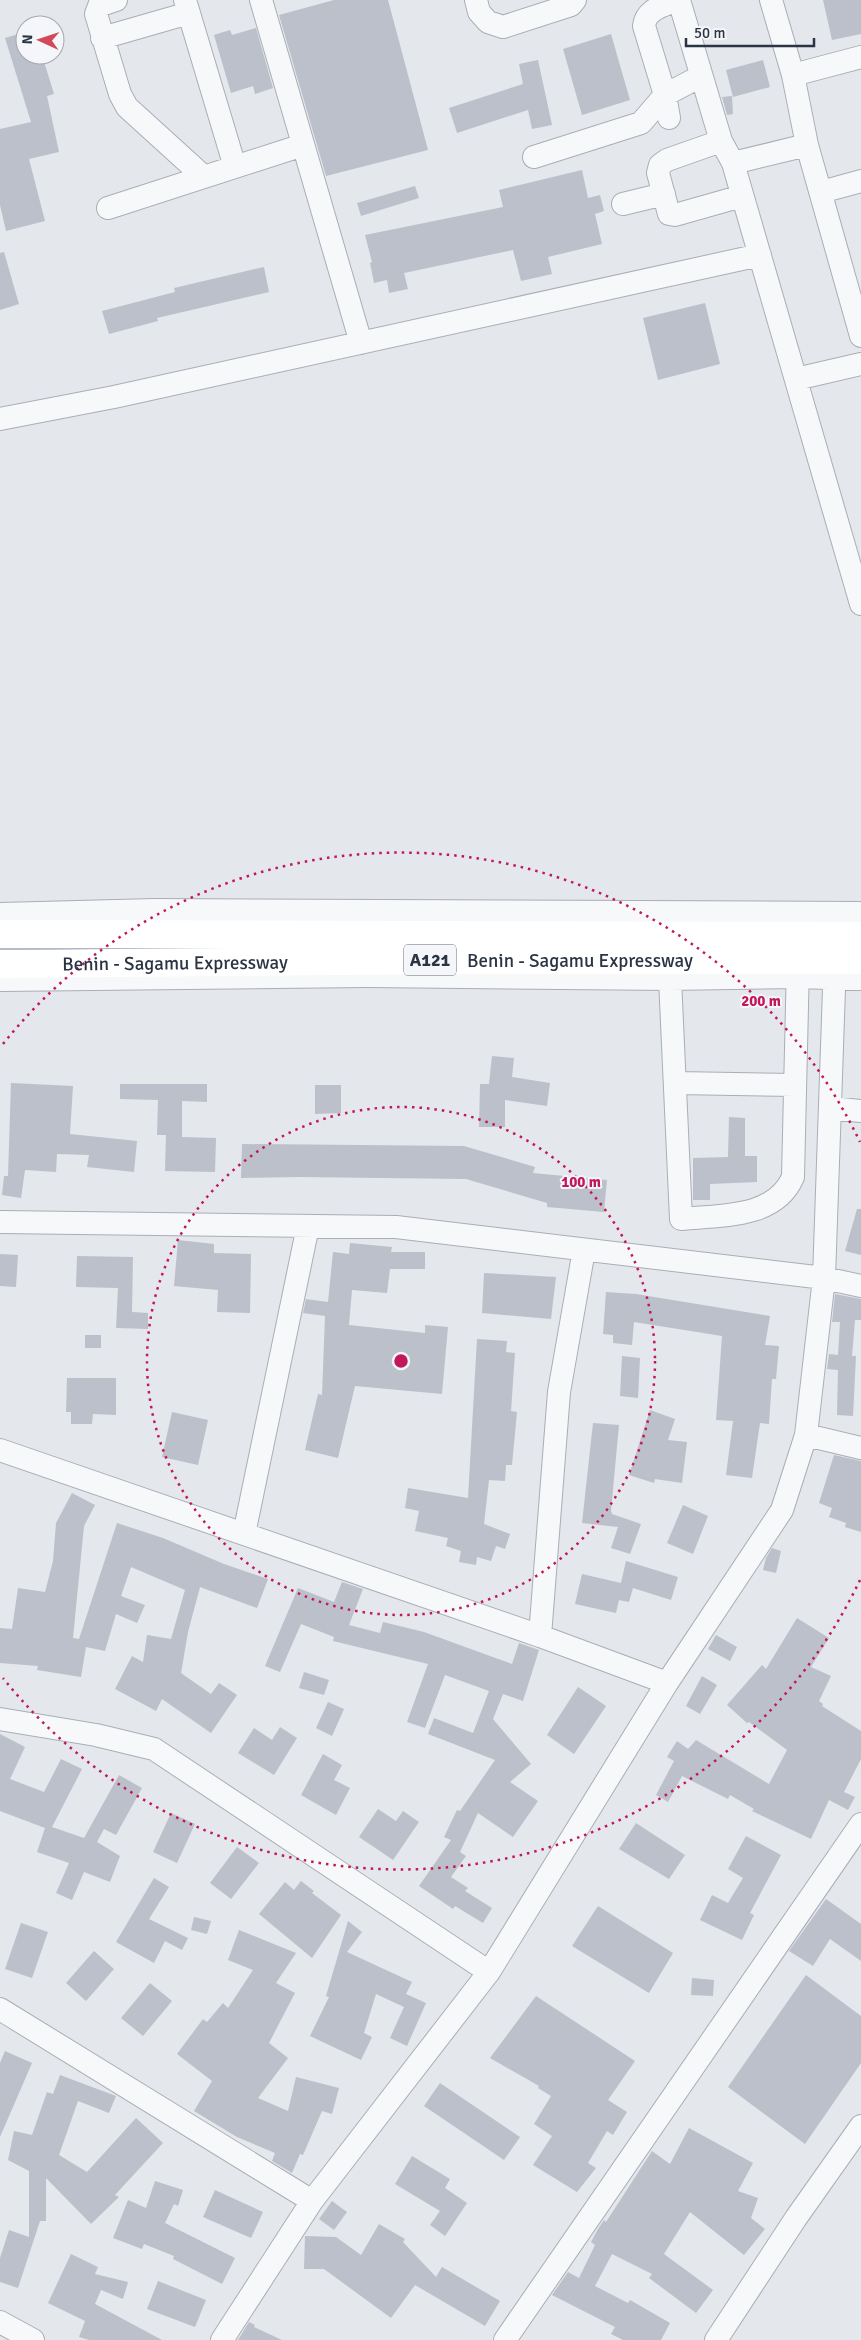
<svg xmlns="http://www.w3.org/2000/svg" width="861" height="2340" viewBox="0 0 861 2340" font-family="Signika,sans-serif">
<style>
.building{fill:#bbc0ca}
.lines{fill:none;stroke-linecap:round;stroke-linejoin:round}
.minor-casing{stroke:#a9aeb7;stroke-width:24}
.highway-casing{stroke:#8b94a3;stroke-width:29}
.minor{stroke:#f7f8fa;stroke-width:22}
.highway{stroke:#fff;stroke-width:28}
.ring{fill:none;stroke:#c2185b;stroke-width:2.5;stroke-dasharray:2.5 5}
.labels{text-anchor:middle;stroke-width:4;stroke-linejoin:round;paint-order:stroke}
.shield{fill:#f4f6f9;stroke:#676e7b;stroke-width:1}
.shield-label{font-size:18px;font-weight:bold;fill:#2b3445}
.street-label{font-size:19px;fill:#2b3445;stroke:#f4f6f9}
.centre{fill:#c2185b;stroke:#f4f6f9;stroke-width:2.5}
.ring-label{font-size:15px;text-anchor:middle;font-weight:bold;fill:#c2185b;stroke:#f4f6f9;stroke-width:4;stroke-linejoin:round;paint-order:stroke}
</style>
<rect width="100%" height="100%" fill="#e4e7ec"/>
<!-- building -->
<path class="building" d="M334,0H388L428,150L326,176L279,15Z
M823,0H861V34L832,40Z
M256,28L273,88L255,94L253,86L231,93L214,35L230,30L232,35Z
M25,32V55H42L54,94L47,96L59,152L29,159L45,221L6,231L0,205V129L31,122L5,38Z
M611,34L630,100L582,115L563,49Z
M538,60L552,125L532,129L528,110L457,133L449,108L523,84L519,64Z
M763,60L770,87L733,97L726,70Z
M732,96L733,114L727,115L722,97Z
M582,170L588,198L600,195L604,211L595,214L602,244L548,257L552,274L521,281L513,250L404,273L408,289L389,293L387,280L374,283L370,263L372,262L365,235L503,207L499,190Z
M415,186L419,198L361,216L357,203Z
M4,252L19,304L0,310V253Z
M264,267L269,292L157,318L158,321L109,334L102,311L175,292L174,288Z
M705,303L720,364L658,380L643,318Z
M492,1056L514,1058L512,1077L550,1083L547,1106L505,1100V1127H479L480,1084H489Z
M11,1083L73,1086L70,1134L137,1141L134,1172L87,1167L89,1155L57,1154L56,1172L25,1170L21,1198L2,1195L4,1176H8Z
M120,1084H207V1102L182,1101V1137L216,1138L215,1172L165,1171L166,1135H157L158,1100L120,1099Z
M315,1085H341V1113L315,1114Z
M729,1117L745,1118V1156H757V1182L710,1184V1200H693V1158L728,1157Z
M242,1144L464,1146L535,1167L533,1173L607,1180L604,1212L547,1207V1203L466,1179L301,1177L241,1178Z
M857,1209H861V1255L845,1251Z
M178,1240L214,1244V1253L251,1254L250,1313L217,1312L218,1290L174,1286Z
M350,1243L392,1247L391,1252H425V1269H390L387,1293L352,1290L349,1325L425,1333V1325L448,1327L442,1394L355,1386L338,1458L305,1450L318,1394L322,1395L325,1316L303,1313L306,1299L328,1302L333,1252L349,1254Z
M0,1254L18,1255L16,1287L0,1286Z
M77,1256L133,1257L132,1312L148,1313V1329L116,1328L118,1288L76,1287Z
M484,1273L556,1277L551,1319L482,1313Z
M606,1292L636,1294L770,1316L765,1345L779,1346L776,1379H772L769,1424L760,1423L752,1478L726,1475L733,1421L716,1420L722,1336L634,1322L632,1345L613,1343V1335L603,1334Z
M835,1294L861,1299V1320H855L852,1356H856L853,1416L837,1415L838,1370L827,1369L829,1354L838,1355L840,1322H832Z
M85,1335H101V1348H85Z
M477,1339L507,1341L506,1352L515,1353L511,1411L517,1412L512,1465H506L505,1481L489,1480L484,1524L510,1534L505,1549L496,1546L491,1561L477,1557L476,1565L459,1562L461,1551L446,1546L448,1538L415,1531L419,1511L405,1508L408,1488L468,1498Z
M622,1356L640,1358L638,1398L620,1396Z
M67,1378H116V1415L93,1414L92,1424H71V1412H66Z
M650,1410L675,1419L668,1440L687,1442L682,1483L655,1479L654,1483L629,1475Z
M172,1412L208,1420L198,1465L162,1457Z
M593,1423L619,1425L611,1511L612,1514L641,1524L630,1554L611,1548L618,1527L582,1523Z
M834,1455L861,1461V1532L845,1527L846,1523L829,1517L832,1508L819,1503Z
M72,1493L95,1505L84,1526L73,1638L79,1639L117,1523L163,1538L224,1564L268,1579L257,1608L200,1587L188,1632L181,1673L211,1694L219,1683L237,1695L211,1733L162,1699L156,1711L115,1689L132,1656L143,1662L147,1635L171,1639L185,1590L131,1567L121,1596L145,1605L137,1623L116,1614L105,1651L86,1647L81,1677L37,1670L38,1666L0,1663V1628L12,1629L18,1588L45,1592L53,1561L56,1523Z
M683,1505L708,1516L693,1554L667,1543Z
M772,1548L781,1551L776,1573L763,1570L766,1558Z
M626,1561L678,1577L671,1600L633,1588L629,1602L619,1600L616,1613L575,1604L582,1574L621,1583Z
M342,1582L363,1589L349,1625L380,1633L383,1622L424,1632L512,1664L519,1643L539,1650L523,1701L503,1694L493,1719L531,1764L510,1782L538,1801L513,1837L478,1813L460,1852L466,1856L451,1877L468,1888L465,1891L492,1908L483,1923L455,1906L453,1909L419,1886L451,1840L444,1837L457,1810L460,1811L495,1760L428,1734L434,1718L473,1733L489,1691L445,1675L425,1728L407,1722L428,1664L333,1641L334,1637L301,1624L280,1672L265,1666L298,1588L334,1602Z
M797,1618L829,1638L811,1667L831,1676L819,1701L823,1704L822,1706L861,1731V1759L844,1792L855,1797L848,1810L829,1800L811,1839L752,1811L754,1809L730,1795L728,1799L682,1776L668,1802L656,1795L674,1761L667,1757L677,1741L688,1749L696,1740L769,1784L787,1750L749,1722L747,1723L727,1705L762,1665L766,1669Z
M716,1635L737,1647L730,1661L708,1649Z
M304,1672L329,1680L324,1695L299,1688Z
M702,1676L717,1685L700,1714L686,1706Z
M578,1687L606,1706L574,1754L547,1735Z
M328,1702L344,1709L332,1736L316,1728Z
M280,1727L297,1738L274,1775L238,1753L254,1728L272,1740Z
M0,1734L25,1747L10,1779L44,1792L61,1759L82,1769L52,1827L84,1838L119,1775L142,1788L116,1835L104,1829L97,1842L120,1856L110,1882L84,1872L72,1900L56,1893L69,1863L37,1852L45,1828L0,1811Z
M323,1754L342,1765L334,1780L350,1788L336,1815L301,1795Z
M378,1809L396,1821L403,1811L419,1822L393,1860L359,1837Z
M171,1813L195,1824L177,1863L153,1852Z
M636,1823L685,1855L669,1879L619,1849Z
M746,1836L781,1855L750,1913L754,1915L742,1940L700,1920L712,1895L728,1903L743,1878L728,1869Z
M237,1847L259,1863L231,1899L210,1883Z
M154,1878L169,1887L149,1919L188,1938L182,1950L165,1941L154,1963L116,1942Z
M301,1881L314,1891L312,1893L341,1915L312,1958L259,1914L285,1882L294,1890Z
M826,1899L861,1924V1961L830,1939L813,1966L789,1951Z
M598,1906L673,1953L649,1993L572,1946Z
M194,1917L211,1921L207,1934L191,1930Z
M348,1921L362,1932L347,1952L412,1982L406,1994L426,2003L407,2046L390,2038L404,2007L376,1994L364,2033L372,2037L361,2060L310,2036L329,1997L326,1996Z
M21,1923L48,1932L32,1978L5,1969Z
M239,1930L296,1953L276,1983L295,1993L269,2043L288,2058L258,2098L288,2111L296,2077L339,2088L332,2114L322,2111L303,2155L300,2154L292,2173L272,2161L275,2153L237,2137L194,2111L212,2081L177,2054L203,2019L207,2022L223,2003L228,2008L253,1970L228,1960Z
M94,1951L114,1969L86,2001L66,1983Z
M806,1975L861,2016V2063L805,2144L728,2087Z
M692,1978L714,1980L713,1996L691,1995Z
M150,1983L172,2001L143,2036L121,2018Z
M536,1996L635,2061L608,2100L627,2112L613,2135L607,2131L588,2163L596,2168L577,2192L533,2165L552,2136L534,2124L551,2096L538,2088L539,2086L490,2058Z
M5,2051L32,2063L0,2137V2063Z
M60,2075L116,2096L109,2113L78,2101L59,2155L87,2172L136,2118L163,2143L115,2195L119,2197L91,2224L46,2178V2221H40L18,2288L0,2282V2258L9,2230L29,2237V2171L8,2160L14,2131L32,2135L47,2092L53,2094Z
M440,2083L520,2137L504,2160L424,2106Z
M689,2128L753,2163L738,2191L758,2198L751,2218L765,2229L744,2255L690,2212L664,2254L713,2290L696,2313L649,2278L652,2274L612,2254L595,2286L628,2303L630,2300L670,2323L661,2340H623L611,2334L615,2327L552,2295L568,2272L579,2278L595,2245L591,2242L598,2229L604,2220L606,2222L652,2151L670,2164Z
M412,2156L450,2179L445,2188L467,2203L445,2236L430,2225L440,2211L395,2184Z
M155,2181L183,2190L178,2206L174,2204L165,2223L235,2258L222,2284L173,2259L174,2256L144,2244L142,2249L113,2238L128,2200L146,2208Z
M215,2190L263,2212L251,2238L203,2217Z
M332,2201L347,2212L334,2230L319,2219Z
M379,2224L405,2239L403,2242L436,2277L442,2267L500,2301L485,2326L415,2285L391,2318L324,2269H304L305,2236L336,2237L361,2255Z
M71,2254L98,2267L95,2274L128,2282L123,2299L101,2290L95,2304L162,2340H89L79,2337L85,2321L48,2303Z
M158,2281L206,2300L195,2327L147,2309Z
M249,2322L255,2325L254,2327L282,2340H238Z"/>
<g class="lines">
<!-- minor casing -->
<g class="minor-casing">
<path id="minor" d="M116,0L99,6L96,14L120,94L127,107L204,177
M185,0L235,167
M261,0L361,343
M476,0L479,12L488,22L503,27L571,5L575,0
M679,0L721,141L733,163L861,604
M771,0L793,75L807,145L861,336
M102,38L189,13
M793,75L861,57
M669,118L665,95L644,26C646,9 663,6 677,0
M721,141L667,160L660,165L658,173L669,214L675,215L742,196
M534,157L641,123L665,95L701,76
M733,163L807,145
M821,192L861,181
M623,204L664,194
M108,208L303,145
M796,379L861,364
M0,419L114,397L760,255
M0,914L155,910L861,913
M670,979L681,1219C720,1215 775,1219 793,1177L798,963
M0,980L367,976L670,979L798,977L861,979
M676,1083L795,1085
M831,1108L861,1111
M0,1222L396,1227L824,1278L861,1286
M806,1435L861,1448
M0,1450L540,1636L667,1683
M244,1534L308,1226
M540,1636L559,1392L584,1250
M0,1719L96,1735L154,1749L489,1972
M0,2009L312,2201
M0,2322L33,2340
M222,2340L312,2201L489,1972L667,1683L782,1510L806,1435L824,1278L835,960
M505,2340L861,1824
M716,2340L796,2218L861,2126"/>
</g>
<!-- highway casing -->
<g class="highway-casing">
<g id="highway">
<path d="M0,934L861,936"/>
<path id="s1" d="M0,964L458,960H861"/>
</g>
</g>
<!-- minor -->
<use href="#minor" class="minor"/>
<!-- highway -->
<use href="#highway" class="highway"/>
</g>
<!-- distance rings -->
<g class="ring">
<circle cx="401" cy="1361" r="254"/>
<path d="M860 1580A509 509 0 0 1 3 1678M3 1044A509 509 0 0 1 860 1142"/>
</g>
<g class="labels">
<!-- shield labels -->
<rect class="shield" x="404" y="944.5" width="52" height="31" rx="4"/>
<g class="shield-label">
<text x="430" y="966">A121</text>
</g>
<!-- street labels -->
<g class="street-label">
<text dy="7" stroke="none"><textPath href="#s1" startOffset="580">Benin - Sagamu Expressway</textPath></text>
<text dy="7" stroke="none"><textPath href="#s1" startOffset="175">Benin - Sagamu Expressway</textPath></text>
</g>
</g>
<circle cx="401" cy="1361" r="8" class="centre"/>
<g class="ring-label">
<text x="761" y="1006">200 m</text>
<text x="581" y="1187">100 m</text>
</g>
<!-- north arrow -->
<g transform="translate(40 40) rotate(273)"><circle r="24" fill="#f4f6f9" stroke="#a4a8b1"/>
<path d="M0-4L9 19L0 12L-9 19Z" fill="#d1495b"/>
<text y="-8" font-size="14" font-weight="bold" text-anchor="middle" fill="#2b3445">N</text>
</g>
<!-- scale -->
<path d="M686 38v8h128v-8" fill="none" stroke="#2b3445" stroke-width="2.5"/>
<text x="694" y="38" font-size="15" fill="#2b3445" stroke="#f4f6f9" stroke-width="4" paint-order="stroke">50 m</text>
</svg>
